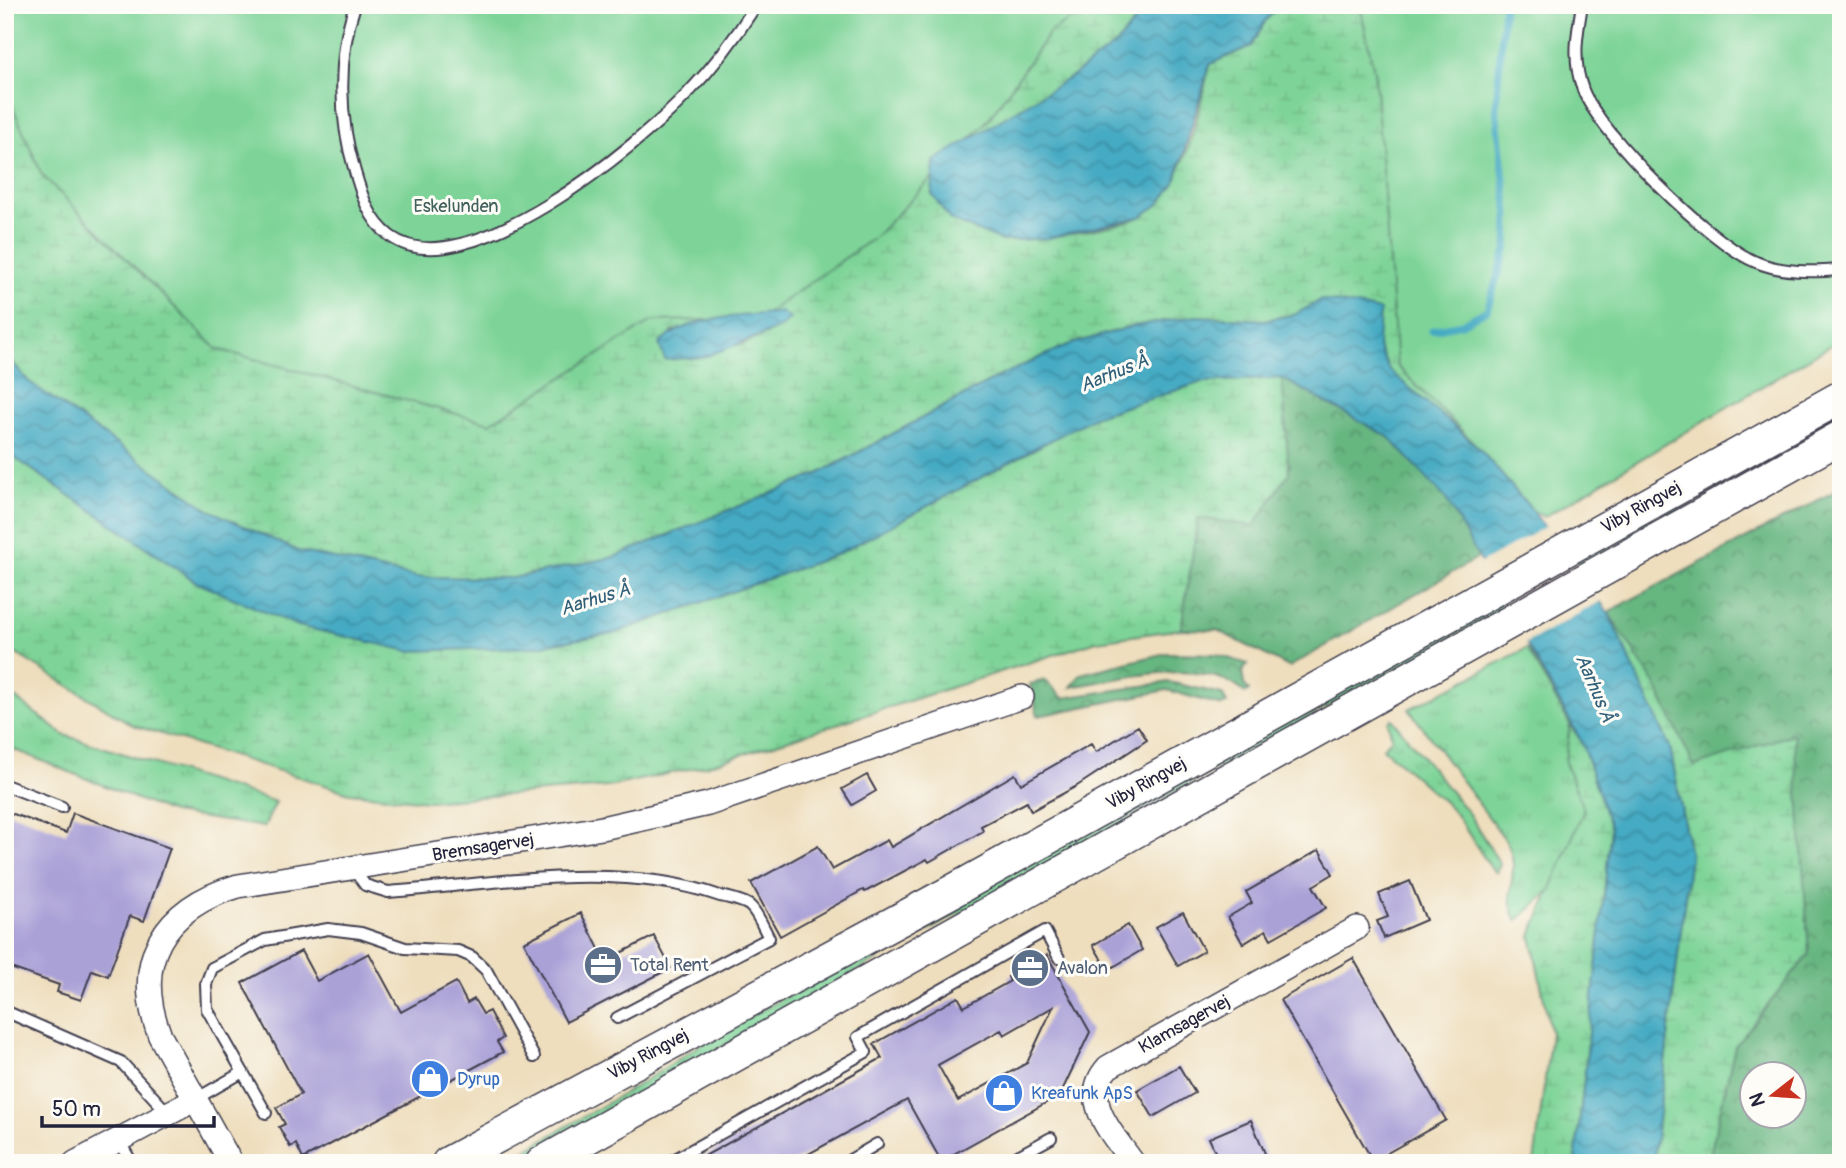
<svg xmlns="http://www.w3.org/2000/svg" width="1846" height="1168" viewBox="0 0 1846 1168" font-family="Pangolin,sans-serif">
<style>
.grass{fill:url(#grass-tufts);stroke:#507b6a;stroke-width:2}
.forest{fill:url(#forest-crowns);stroke:#446c5e;stroke-width:2;fill-rule:evenodd}
.wetland{fill:url(#wetland-marsh);stroke:#507b6a;stroke-width:2;fill-rule:evenodd}
.green{fill:#7ed498;stroke:#507b6a;stroke-width:2}
.water{fill:url(#water-waves);stroke:#33667f;stroke-width:2}
.pier{fill:#eedebd}
.lines{fill:none;stroke-linecap:round;stroke-linejoin:round}
.stream{stroke:#44aac3;stroke-width:7}
.building{fill:#aaa1d7;fill-rule:evenodd}
.service-casing{stroke:#413e4e;stroke-width:14}
.minor-casing{stroke:#413e4e;stroke-width:26}
.secondary-casing{stroke:#413e4e;stroke-width:35}
.service{stroke:#fff;stroke-width:10}
.minor{stroke:#fff;stroke-width:23}
.secondary{stroke:#fff;stroke-width:32}
.labels{text-anchor:middle;stroke-width:6;stroke-linejoin:round;paint-order:stroke}
.park-label{font-size:18px;fill:#42605c;stroke:#fdfcf7}
.street-label{font-size:18px;fill:#22223b;stroke:#fdfcf7}
.service-label{font-size:18px;fill:#4e5e75;stroke:#fdfcf7;text-anchor:start}
.shop-label{font-size:18px;fill:#366cbe;stroke:#fdfcf7;text-anchor:start}
.water-label{font-size:19px;font-style:italic;fill:#315f78;stroke:#fdfcf7}
</style>
<defs>
<pattern id="grass-tufts" width="24" height="20" patternUnits="userSpaceOnUse" patternTransform="scale(1.75)"><rect width="24" height="20" fill="#7ed498"/><path d="M3 7l-1-3M5 7V3M7 7l1-3M15 17l-1-3M17 17v-4M19 17l1-3" fill="none" stroke="#6db684"/></pattern>
<pattern id="forest-crowns" width="20" height="18" patternUnits="userSpaceOnUse" patternTransform="scale(1.75)"><rect width="20" height="18" fill="#66b680"/><path d="M2 6a3 3 0 1 1 6 0M12 15a3 3 0 1 1 6 0" fill="none" stroke="#54946a"/></pattern>
<pattern id="wetland-marsh" width="20" height="14" patternUnits="userSpaceOnUse" patternTransform="scale(1.75)"><rect width="20" height="14" fill="#7ed498"/><path d="M1 5h8M5 5V1M11 12h8M15 12V8" fill="none" stroke="#6db684"/></pattern>
<pattern id="water-waves" width="16" height="10" patternUnits="userSpaceOnUse" patternTransform="scale(1.75)"><rect width="16" height="10" fill="#44aac3"/><path d="M0 5q4-4 8 0t8 0" fill="none" stroke="#388aa0"/></pattern>
</defs>
<rect width="100%" height="100%" fill="#fdfcf7"/>
<filter id="ink" filterUnits="userSpaceOnUse"><feTurbulence type="fractalNoise" baseFrequency=".0143" numOctaves="2"/><feDisplacementMap in="SourceGraphic" scale="14" xChannelSelector="R" yChannelSelector="G"/><feConvolveMatrix kernelMatrix="1 2 1 2 8 2 1 2 1" color-interpolation-filters="sRGB"/></filter>
<filter id="wash" filterUnits="userSpaceOnUse"><feTurbulence type="fractalNoise" baseFrequency=".00686" numOctaves="4" result="noise"/><feDisplacementMap in="SourceGraphic" scale="28" xChannelSelector="R" yChannelSelector="G"/><feGaussianBlur stdDeviation="1.57" result="paint"/><feColorMatrix in="noise" values="0 0 0 0 0 0 0 0 0 0 0 0 0 0 0 0 0 1.4 0 .05"/><feComposite in="paint" operator="in"/></filter>
<g filter="url(#wash)">
<rect width="100%" height="100%" fill="#eedebd"/>
<!-- grass -->
<path class="grass" d="M1841,415V422L1560,576L1557,570Z
M1517,592L1521,598L515,1163H503L635,1087L711,1038Z
M1527,648L1570,725L1565,762L1584,810L1552,889L1517,921C1500,889 1523,876 1507,842L1409,709Z
M5,690L64,735L276,802L264,827L172,813L5,746Z
M1392,719L1469,814L1500,864L1497,873L1491,868L1453,810L1383,748L1392,738L1388,722Z"/>
<!-- forest -->
<path class="forest" d="M1282,378L1389,437L1447,499L1479,557L1289,667L1217,630L1181,629L1198,518L1289,473Z
M1841,488V1163H1708L1735,1046L1809,954L1793,734L1694,767L1655,684L1608,612ZM1752,1074H1794V1116H1752Z
M1166,653L1215,654L1248,664L1242,672L1244,684L1249,691L1245,693C1205,655 1121,679 1071,687L1081,674Z
M1045,680L1063,698L1169,682L1222,694L1227,703L1222,706L1167,690L1038,716L1030,684Z"/>
<!-- wetland -->
<path class="wetland" d="M877,5H1149L1116,44L1071,77L934,162L1048,238C1073,232 1120,227 1141,216C1185,194 1199,109 1210,64L1251,46L1266,20L1279,5H1413L1616,392L1532,510L1478,447L1389,370L1378,346L1321,300L1294,315L1264,320L1197,316L1133,326L1068,345L1004,374L818,474L614,557L513,578L416,577L298,551L209,510L28,381L5,353V24ZM754,315L789,319L780,328L741,345L671,332L716,319Z
M1282,378L1289,473L1254,526L1198,518L1181,629L1097,641L708,765L607,787L428,801L350,793L133,725L5,647V451L198,583L409,651L531,647L615,633L836,555L1096,416L1202,382Z
M1608,612L1655,684L1694,766L1794,734L1809,954L1735,1046L1708,1163H1653L1690,855L1670,747Z
M1570,725L1581,741L1611,829L1575,1163H1534L1551,1033L1531,936L1584,810L1565,762Z"/>
<!-- green -->
<path class="green" d="M5,5H1093L1050,32L988,120L876,236L759,319L652,321L490,423L217,349L42,175L5,89Z
M1360,5H1841V339L1544,517L1532,510L1478,447L1397,366L1375,76Z"/>
<!-- water -->
<path class="water" d="M1149,5H1279L1266,20L1251,46L1210,64L1175,183L1158,205L1140,217L1048,238L1002,241L950,220L932,194L934,161L1071,77L1116,44Z
M1321,300L1380,310L1378,346L1389,370L1478,447L1532,510L1608,612L1670,747L1690,855L1653,1163H1575L1611,829L1581,741L1446,499L1389,437L1282,378L1202,382L1096,416L836,555L615,633L531,647L409,651L298,626L198,583L5,451V354L28,381L209,510L298,551L416,577L513,578L614,557L818,474L1004,374L1068,345L1133,326L1197,316L1264,320L1294,315Z
M781,312L790,319L780,328L704,357L665,360L659,344C690,314 740,317 781,312Z"/>
<!-- pier -->
<path class="pier" d="M1548,525L1603,600L1523,645L1479,564Z"/>
<g class="lines">
<!-- stream -->
<path class="stream" d="M1432,330L1462,324L1487,310L1507,247L1508,215L1496,108L1504,5"/>
</g>
<g id="blocks">
<!-- building -->
<path class="building" d="M1138,726L1147,740L1077,786L1031,811L1027,802L981,826L983,831L929,862L927,859L865,892L863,890L780,936L751,883L818,846L832,870L887,840L891,847L1015,774L1021,784L1091,744L1096,752Z
M867,775L876,791L852,805L842,789Z
M5,811L66,833L73,813L170,848L144,921L130,916L108,976L92,970L81,1000L57,992L59,985L5,966Z
M1319,850L1333,874L1313,886L1326,908L1271,939L1266,930L1243,944L1228,917L1252,903L1246,892Z
M1410,881L1426,920L1384,938L1377,921L1388,917L1379,894Z
M1183,912L1204,951L1178,966L1156,927Z
M581,913L605,961L654,936L671,968L566,1022L524,942Z
M1128,925L1142,950L1108,970L1093,945Z
M301,951L317,981L369,953L401,1012L456,982L467,1003L474,999L483,1014L489,1011L503,1038L497,1042L503,1052L303,1159L296,1144L290,1147L279,1127L285,1124L276,1108L301,1094L242,983Z
M1047,955L1090,1032L1060,1095L941,1161L907,1100L792,1163H692L882,1058L874,1044L958,997L964,1007L1010,981L1008,977ZM1053,1007L1027,1063L958,1101L938,1065L1001,1030L1004,1035Z
M1353,958L1446,1120L1373,1161L1280,1000Z
M1179,1066L1195,1093L1153,1117L1137,1090Z
M1251,1120L1269,1163H1220L1209,1138Z"/>
</g>
</g>
<g filter="url(#ink)">
<use href="#blocks" fill-opacity="0" stroke="#413e4e" stroke-width="2"/>
<g class="lines">
<!-- service casing -->
<g class="service-casing">
<path id="service" d="M355,5C337,58 339,119 355,172C362,196 369,220 390,236C463,291 639,145 688,93C714,66 736,37 756,5
M1582,5C1577,34 1572,61 1583,90C1599,133 1712,245 1756,262C1782,273 1813,272 1841,270
M5,785L62,807
M352,867L365,885L388,892C494,884 618,860 720,896C729,898 744,901 750,906C758,913 764,929 769,938L617,1018
M5,1011L121,1062L167,1112
M194,1100L243,1072
M266,1113L207,1009L206,984L212,968L265,940L328,929L361,933L405,948L458,951L472,957L486,970L534,1057
M118,1139L132,1163
M668,1163L866,1052L858,1037L1045,931L1059,958
M845,1163L877,1144
M1005,1163L1051,1138"/>
</g>
<!-- minor casing -->
<g class="minor-casing">
<path id="minor" d="M75,1163L194,1100
M231,1163L160,1036C131,961 163,908 238,886L602,828L708,804L1022,697
M1133,1163C1113,1134 1078,1100 1108,1067L1357,928"/>
</g>
<!-- secondary casing -->
<g class="secondary-casing">
<path id="secondary" d="M448,1163L949,893L1841,397
M542,1163L1841,437"/>
</g>
<!-- service -->
<use href="#service" class="service"/>
<!-- minor -->
<use href="#minor" class="minor"/>
<!-- secondary -->
<use href="#secondary" class="secondary"/>
</g>
</g>
<!-- icons -->
<defs>
<g id="office-disc" transform="scale(2.0125)"><circle r="9.5" fill="#5c6f8a" stroke="#fdfcf7"/><path d="M-6-3h4V-5.5h4V-3h4V5H-6ZM-1-4.5V-3h2v-1.5ZM-6 0V1H6V0Z" fill="#fff"/></g>
<g id="shop-disc" transform="scale(2.0125)"><circle r="9.5" fill="#3f7fe0" stroke="#fdfcf7"/><path d="M-5-2.5h2.3a2.7 3.5 0 0 1 5.4 0H5L5.5 6h-11ZM-1.5-2.5h3a1.5 2.3 0 0 0-3 0Z" fill="#fff"/></g>
</defs>
<g fill-rule="evenodd">
<use href="#office-disc" x="603" y="965"/>
<use href="#office-disc" x="1030" y="968"/>
<use href="#shop-disc" x="430" y="1079"/>
<use href="#shop-disc" x="1004" y="1093"/>
</g>
<g class="labels">
<!-- park labels -->
<g class="park-label">
<text x="456" y="212">Eskelunden</text>
</g>
<!-- street labels -->
<g class="street-label">
<text transform="translate(1641 507) rotate(-29)" y="6">Viby Ringvej</text>
<text transform="translate(1146 783) rotate(-29)" y="6">Viby Ringvej</text>
<text transform="translate(483 847) rotate(-9)" y="6">Bremsagervej</text>
<text transform="translate(1184 1024) rotate(-29)" y="6">Klamsagervej</text>
<text transform="translate(648 1054) rotate(-28)" y="6">Viby Ringvej</text>
</g>
<!-- service labels -->
<g class="service-label">
<text x="630" y="971">Total Rent</text>
<text x="1057" y="974">Avalon</text>
</g>
<!-- shop labels -->
<g class="shop-label">
<text x="457" y="1085">Dyrup</text>
<text x="1031" y="1099">Kreafunk ApS</text>
</g>
<!-- water labels -->
<g class="water-label">
<text transform="translate(1114 372) rotate(-22)" y="7">Aarhus Å</text>
<text transform="translate(595 598) rotate(-17)" y="7">Aarhus Å</text>
<text transform="translate(1596 688) rotate(67)" y="7">Aarhus Å</text>
</g>
</g>
<!-- margin -->
<rect width="1846" height="1168" fill="none" stroke="#fdfcf7" stroke-width="28"/>
<!-- north arrow -->
<g transform="translate(1773 1095) rotate(253)"><circle r="33" fill="#fdfcf7" stroke="#a5a5ac" stroke-width="2"/>
<path d="M0-5L12 26L0 18L-12 26Z" fill="#c8321e"/>
<text y="-10" font-size="19" font-weight="bold" text-anchor="middle" fill="#22223b">N</text>
</g>
<!-- scale -->
<path d="M42 1116v10h172v-10" fill="none" stroke="#22223b" stroke-width="3.5"/>
<text x="52" y="1116" font-size="21" fill="#22223b" stroke="#fdfcf7" stroke-width="5" paint-order="stroke">50 m</text>
</svg>
